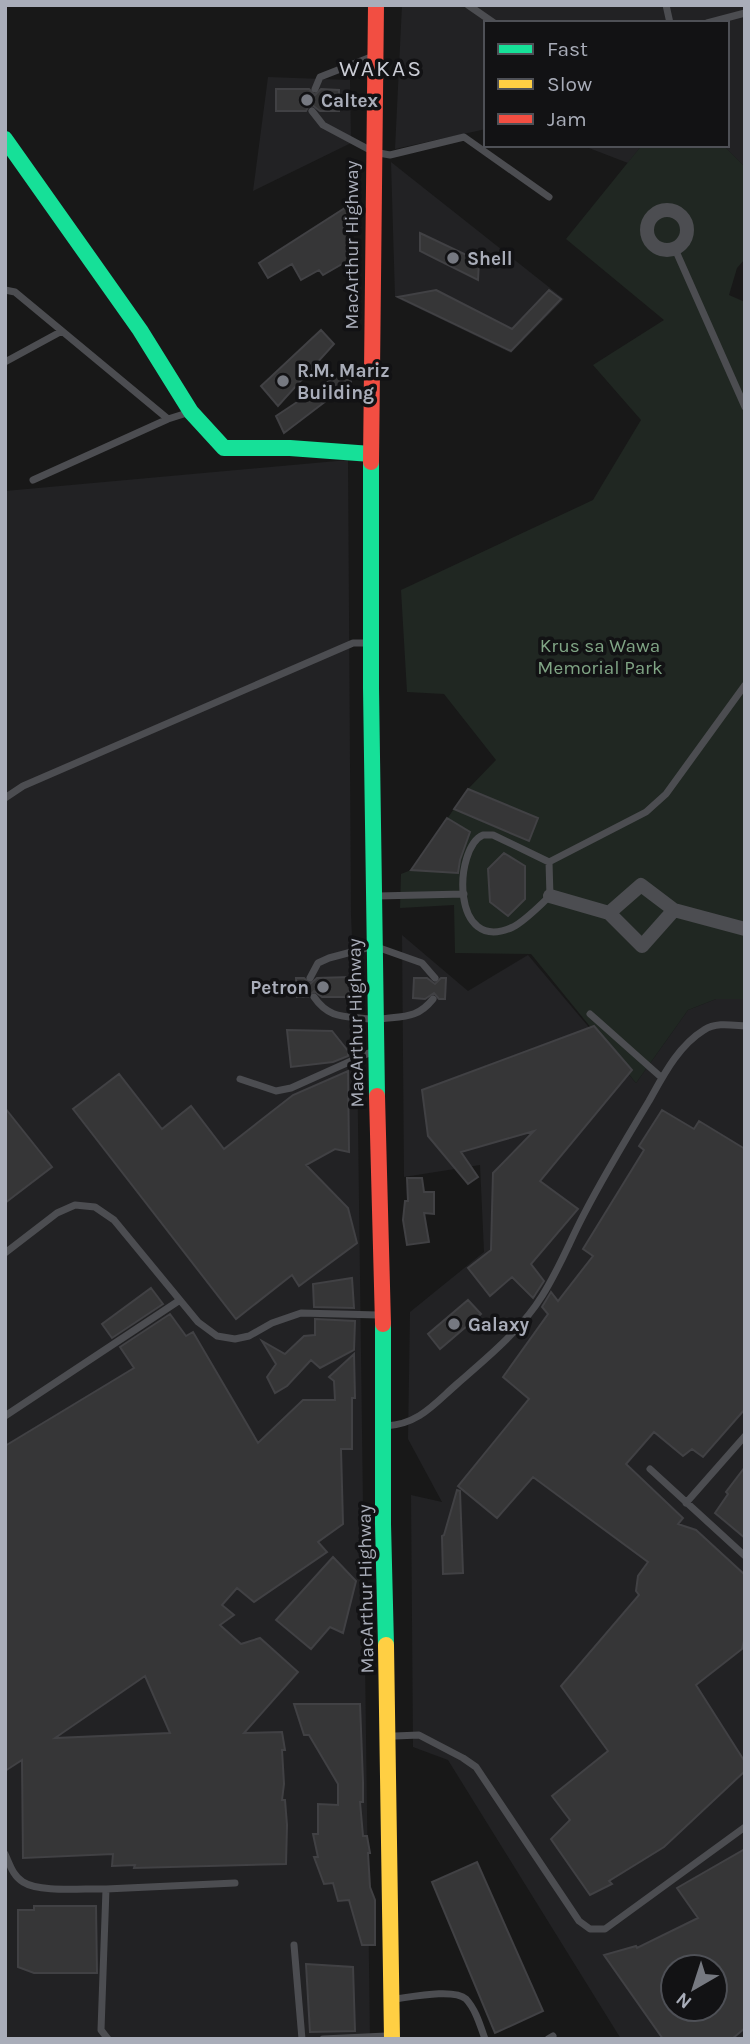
<svg xmlns="http://www.w3.org/2000/svg" width="750" height="2044" viewBox="0 0 750 2044" font-family="Karla,sans-serif">
<style>
.built{fill:#222224;fill-rule:evenodd}
.green{fill:#202722}
.building{fill:#363637;stroke:#414144;stroke-width:2;fill-rule:evenodd}
.lines{fill:none;stroke-linecap:round;stroke-linejoin:round}
.lane{stroke:#4c4d51;stroke-width:7}
.street{stroke:#4c4d51;stroke-width:14}
.fast{stroke:#16e098;stroke-width:16}
.slow{stroke:#ffcf43;stroke-width:16}
.jam{stroke:#f24e42;stroke-width:16}
.poi-dot{fill:#767981;stroke:#121214;stroke-width:2.5}
.labels{text-anchor:middle;stroke-width:7;stroke-linejoin:round;paint-order:stroke}
.poi-label{font-size:19px;font-weight:bold;fill:#a9adb9;stroke:#121214;text-anchor:start}
.street-label{font-size:19px;fill:#a9adb9;stroke:#121214}
.park-label{font-size:19px;fill:#80a585;stroke:#121214}
.quarter-label{font-size:23px;letter-spacing:2px;fill:#caccd5;stroke:#121214}
</style>
<rect width="100%" height="100%" fill="#181818"/>
<!-- built -->
<path class="built" d="M402,5H745V167L723,145H727V23H486V129L395,149Z
M268,77L350,80L351,143L253,191Z
M581,145H642L628,163Z
M391,162L564,299L511,353L395,297Z
M348,460L351,915L357,1047L370,2039H5V491Z
M402,935L468,991L528,955L636,1083L688,1010L716,999H745V2039H621L448,1760L413,1747L411,1495L442,1502L408,1439L410,1312L484,1252L480,1165L404,1177ZM673,1967H715V2009H673Z"/>
<!-- green -->
<path class="green" d="M642,145H723L745,167V259L737,268L729,295L745,302V999H716L688,1010L636,1083L531,954L455,953L454,905L400,908L401,874L411,870L468,789L496,760L444,694L407,692L401,590L593,500L641,420L593,365L664,320L566,239Z"/>
<!-- building -->
<path class="building" d="M276,89H309L315,95L321,89L339,90V111H320L312,105L308,107L306,111H276Z
M348,206L350,229L348,230L349,260L323,275L319,270L301,280L292,264L268,278L259,263Z
M420,233L479,261L478,280L420,251Z
M436,290L512,329L549,290L561,299L511,351L398,297Z
M321,330L334,344L278,406L261,386Z
M347,369L351,382L284,433L276,416Z
M468,789L538,818L529,841L454,809Z
M447,818L470,832L460,860L458,873L411,870Z
M504,853L525,866V899L508,916L490,902L488,869Z
M349,977L350,997H322L314,991L308,997H297L296,978H304L310,984L317,978Z
M414,978H427L435,984L441,978H446L445,999H439L434,993L425,999L413,998Z
M594,1026L632,1070L540,1181L578,1209L531,1264L544,1281L533,1298L512,1277L490,1296L468,1268L491,1250L493,1173L534,1131L461,1152L478,1177L468,1184L428,1136L422,1090Z
M287,1030L332,1031L348,1051V1056L333,1062L291,1067Z
M348,1071L349,1152L335,1149L306,1165L348,1208L357,1243L299,1286L292,1275L236,1319L73,1109L119,1074L162,1129L191,1106L224,1149L293,1095Z
M5,1108L52,1167L5,1203Z
M662,1110L694,1129L699,1121L745,1149V1409L703,1457L692,1449L683,1456L654,1432L626,1464L683,1518L678,1524L696,1530L745,1575V1636L742,1649L696,1685L745,1762V1771L664,1847L609,1881L612,1884L590,1895L551,1839L570,1820L552,1796L608,1751L561,1686L639,1595L636,1591L638,1576L648,1562L533,1477L497,1518L458,1486L529,1399L503,1377L548,1314L542,1307L551,1292L558,1301L593,1256L583,1249L644,1150L639,1146Z
M407,1178H422L424,1192H434V1214L424,1213L429,1242L407,1245L403,1220L405,1201H408Z
M352,1278L354,1308L314,1307L313,1284Z
M151,1288L163,1304L112,1338L102,1324Z
M468,1300L481,1314L440,1349L428,1334Z
M170,1314L186,1336L193,1332L258,1443L303,1400H335L334,1381L329,1377L354,1354L355,1398H352V1449H341L343,1524L318,1542L327,1552L254,1602L237,1588L222,1605L234,1615L220,1625L241,1644L260,1638L298,1672L244,1733L282,1732L285,1750H282L284,1784L282,1800H285L287,1825L286,1864L134,1868L135,1865L112,1866L113,1854L23,1858L22,1760L5,1771V1446L134,1368L120,1347ZM145,1676L170,1733L55,1738Z
M315,1319L355,1321L354,1350L320,1368L311,1360L287,1386L275,1393L267,1377L276,1364L262,1341L285,1354L304,1336L315,1335Z
M745,1467V1538L715,1513L728,1494L726,1492Z
M457,1490L460,1491L463,1573L443,1574L442,1536L444,1535Z
M333,1557L356,1581L343,1633L330,1627L311,1649L276,1620Z
M294,1704H360L363,1782V1802H360L363,1836H367L370,1853H368L370,1887L375,1900V1945H362L349,1900L338,1901L333,1883L324,1884L314,1857H318L313,1834H318V1804L338,1805V1784L309,1735H304Z
M745,1849V2028L732,2039H663L604,1955L636,1946L637,1948L698,1918L677,1888ZM673,1967H715V2009H673Z
M477,1862L543,2011L495,2033L432,1882Z
M34,1906H96L97,1973H34L18,1967V1910H34Z
M306,1964L353,1967L355,2031L310,2032Z"/>
<g class="lines">
<!-- lane -->
<path class="lane" d="M468,5L494,23
M666,5L670,23
M707,23L745,13
M315,89L320,77L371,57
M312,111L323,125L368,149
M379,153L390,155L464,137L549,197
M675,249L745,407
M5,290L15,292L62,331
M5,362L62,331L168,419L187,413
M33,480L168,419
M5,798L23,786L353,643H366
M483,835H493L549,862L550,896C539,906 526,920 513,927C450,956 454,847 483,835Z
M549,862L646,812L666,794L745,685
M377,896L464,894
M310,978L318,963L329,958L374,946L422,963L435,978
M314,997C329,1019 345,1016 369,1019
M590,1014L662,1078
M381,1019C405,1016 418,1018 433,999
M240,1079L276,1091L291,1088L369,1053
M5,1253L57,1213L75,1205L95,1207L114,1220L198,1322L217,1336L235,1339L249,1336L272,1323L301,1313L378,1315
M5,1416L180,1300
M386,1426C419,1424 434,1404 457,1384C487,1358 521,1330 542,1296C558,1271 569,1243 583,1216C603,1177 626,1139 649,1101C663,1076 678,1046 704,1030C716,1022 731,1025 745,1026
M650,1469L745,1556
M686,1503L745,1436
M395,1736L419,1735L463,1758L476,1767L579,1921L590,1929H605L745,1827
M5,1854C10,1865 13,1876 23,1882C40,1893 85,1888 106,1889
M294,1945L302,2039
M395,1999C411,1997 454,1988 466,1999C476,2010 480,2025 485,2039
M108,2039L101,2030L106,1889L235,1883
M323,2039L386,2036
M548,2039L553,2036"/>
<!-- street -->
<path class="street" d="M647 230a20 20 0 1 1 40 0a20 20 0 1 1-40 0Z
M550,896L609,913L642,946L674,910
M609,913L641,885L674,910L745,929"/>
<!-- fast -->
<path class="fast" d="M5,139L140,330L191,412L224,448H290L371,454
M371,462V688L377,1096
M383,1324V1524L386,1645"/>
<!-- slow -->
<path class="slow" d="M386,1645L392,2039"/>
<!-- jam -->
<path class="jam" d="M371,462L376,5
M377,1096L383,1324"/>
</g>
<!-- markers -->
<g class="poi-dot">
<circle cx="307" cy="100" r="7"/>
<circle cx="453" cy="258" r="7"/>
<circle cx="283" cy="381" r="7"/>
<circle cx="323" cy="987" r="7"/>
<circle cx="454" cy="1324" r="7"/>
</g>
<g class="labels">
<!-- poi labels -->
<g class="poi-label">
<text x="321" y="107">Caltex</text>
<text x="467" y="265">Shell</text>
<text x="297" y="377">R.M. Mariz<tspan x="297" dy="22">Building</tspan></text>
<text x="309" y="994" text-anchor="end">Petron</text>
<text x="468" y="1331">Galaxy</text>
</g>
<!-- street labels -->
<g class="street-label">
<text transform="translate(351 245) rotate(-90)" y="7">MacArthur Highway</text>
<text transform="translate(355 1023) rotate(-91)" y="7">MacArthur Highway</text>
<text transform="translate(365 1589) rotate(-91)" y="7">MacArthur Highway</text>
</g>
<!-- park labels -->
<g class="park-label">
<text x="600" y="652">Krus sa Wawa<tspan x="600" dy="22">Memorial Park</tspan></text>
</g>
<!-- quarter labels -->
<g class="quarter-label">
<text x="381" y="76">WAKAS</text>
</g>
</g>
<!-- border -->
<rect width="750" height="2044" fill="none" stroke="#a9adb9" stroke-width="14"/>
<!-- legend -->
<rect x="484" y="21" width="245" height="126" fill="#121214" stroke="#4e5056" stroke-width="2"/>
<rect x="498" y="44" width="35" height="10" fill="#16e098" stroke="#4e5056" stroke-width="2"/>
<text x="547" y="56" font-size="21" fill="#a9adb9">Fast</text>
<rect x="498" y="79" width="35" height="10" fill="#ffcf43" stroke="#4e5056" stroke-width="2"/>
<text x="547" y="91" font-size="21" fill="#a9adb9">Slow</text>
<rect x="498" y="114" width="35" height="10" fill="#f24e42" stroke="#4e5056" stroke-width="2"/>
<text x="547" y="126" font-size="21" fill="#a9adb9">Jam</text>
<!-- north arrow -->
<g transform="translate(694 1988) rotate(219)"><circle r="33" fill="#121214" stroke="#4e5056" stroke-width="2"/>
<path d="M0-5L12 26L0 18L-12 26Z" fill="#767981"/>
<text y="-10" font-size="19" font-weight="bold" text-anchor="middle" fill="#a9adb9">N</text>
</g>
</svg>
